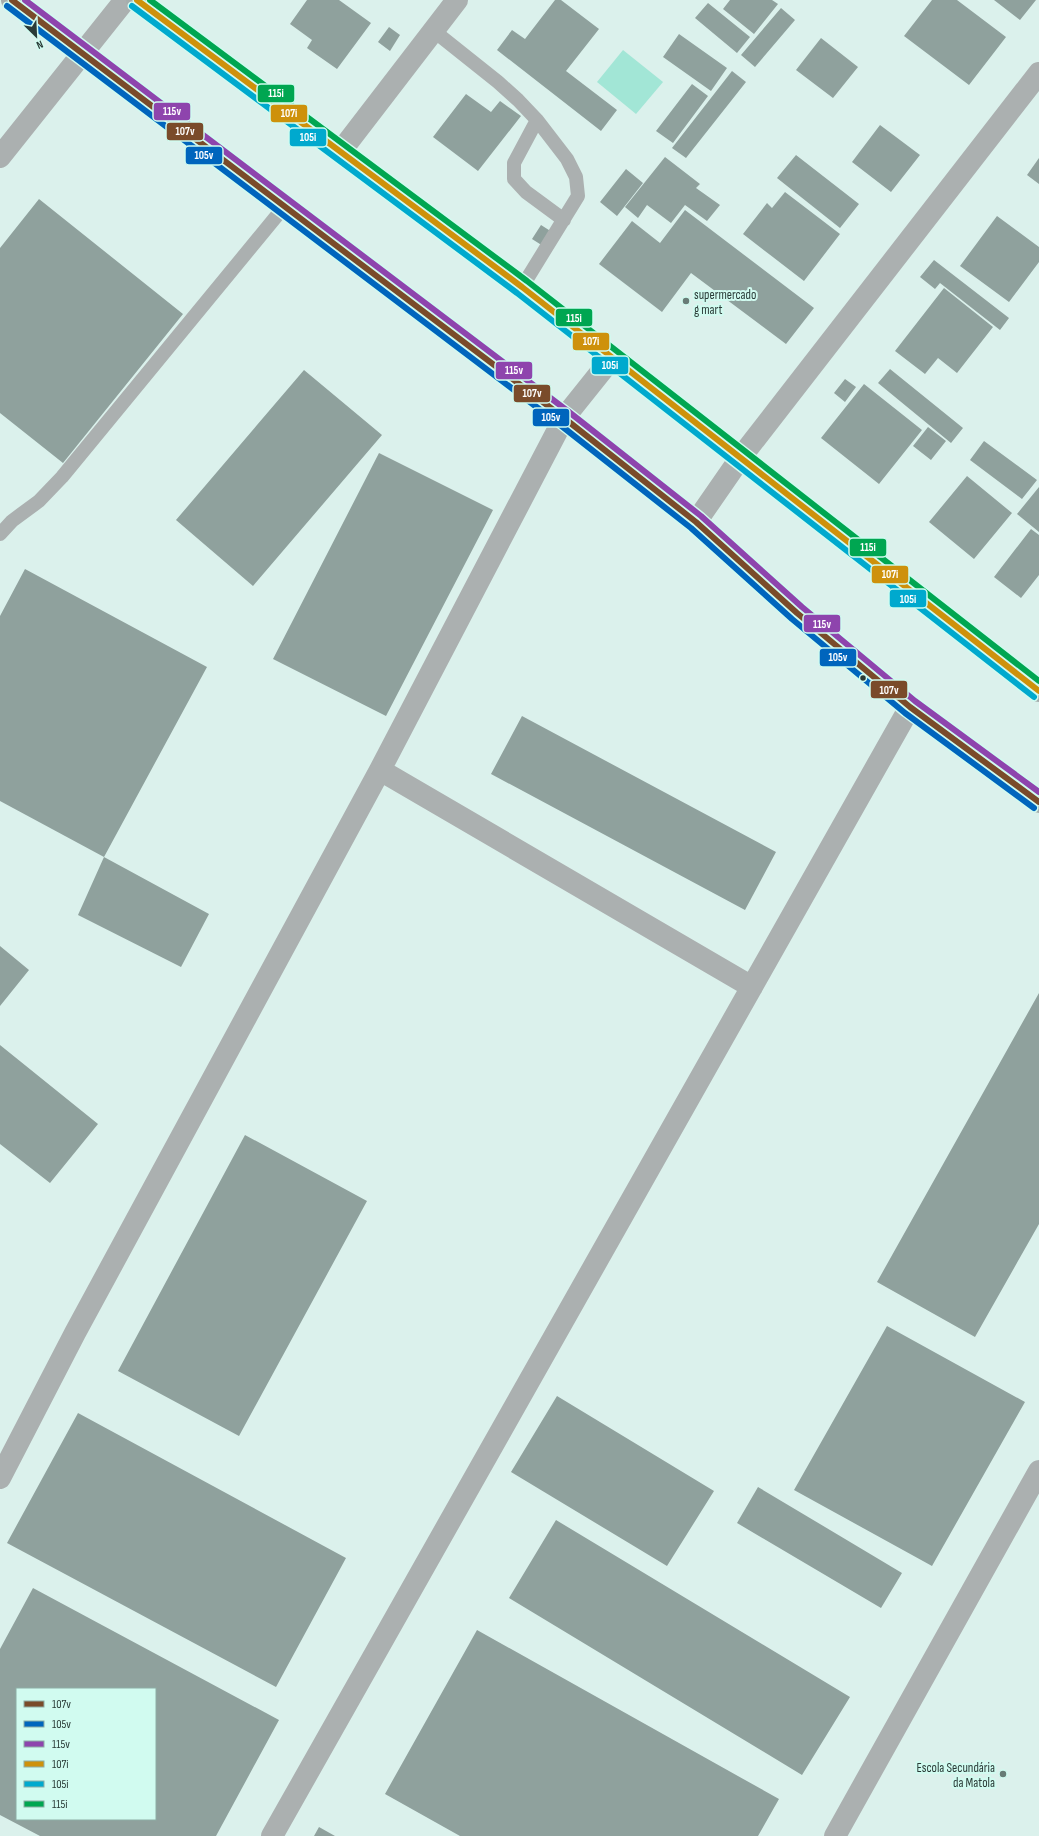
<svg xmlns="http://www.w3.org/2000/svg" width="1039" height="1836" viewBox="0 0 1039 1836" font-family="'Sofia Sans Condensed',sans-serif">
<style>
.water{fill:#a2e6d6}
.building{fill:#8fa19d;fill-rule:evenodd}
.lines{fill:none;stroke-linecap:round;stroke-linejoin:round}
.lane{stroke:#abb0b0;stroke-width:14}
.street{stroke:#abb0b0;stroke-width:22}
.highway{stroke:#a5adac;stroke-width:22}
.bus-1-casing{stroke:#d1fbf0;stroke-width:9}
.bus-2-casing{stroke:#d1fbf0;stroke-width:9}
.bus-3-casing{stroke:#d1fbf0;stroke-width:9}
.bus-4-casing{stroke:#d1fbf0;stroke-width:9}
.bus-5-casing{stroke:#d1fbf0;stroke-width:9}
.bus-6-casing{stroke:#d1fbf0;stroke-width:9}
.bus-1{stroke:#7a4b2a;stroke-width:6}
.bus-2{stroke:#0065bd;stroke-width:6}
.bus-3{stroke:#8e44ad;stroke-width:6}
.bus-4{stroke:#ce910b;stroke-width:6}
.bus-5{stroke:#00a9ce;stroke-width:6}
.bus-6{stroke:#00a651;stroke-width:6}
.poi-dot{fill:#687b76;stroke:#d1fbf0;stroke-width:1.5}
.bus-dot{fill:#2a3b37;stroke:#d1fbf0;stroke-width:1.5}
.labels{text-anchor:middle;stroke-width:4;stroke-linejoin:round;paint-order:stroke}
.poi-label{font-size:13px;fill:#2a3b37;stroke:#d1fbf0;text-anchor:start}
.line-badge{stroke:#d1fbf0;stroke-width:1.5}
.badge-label{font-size:11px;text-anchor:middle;font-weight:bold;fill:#fff}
</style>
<rect width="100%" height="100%" fill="#dbf1ec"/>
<!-- water -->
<path class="water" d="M623,50L663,82L636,114L597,82Z"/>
<!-- building -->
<path class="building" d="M307,0H339L371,23L337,69L307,48L312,40L290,24Z
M555,0H561L599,29L566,71L617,110L601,131L497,50L512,30L525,39Z
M730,0H772L778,4L754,34L723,9Z
M932,0H957L1006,37L969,85L904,36Z
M994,0H1036L1020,20Z
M708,3L750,37L737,53L695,18Z
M781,8L795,20L755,67L741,55Z
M389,27L400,35L390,51L378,42Z
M679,34L727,68L711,91L663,57Z
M821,38L858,67L833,98L796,70Z
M732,71L746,82L686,158L672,148Z
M692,84L708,96L673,143L656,131Z
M466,94L491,112L500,101L521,116L478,171L433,137Z
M880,125L920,155L891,192L852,162Z
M796,155L859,204L840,228L777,178Z
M665,157L700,184L696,188L720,205L707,221L685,205L671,223L647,205L638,218L625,207Z
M1039,158V184L1027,175Z
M626,169L643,183L617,216L600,202Z
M785,192L840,234L804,281L743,234L767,203L772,208Z
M39,199L183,314L63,463L0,413V248Z
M685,210L814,308L786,344L691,273L662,312L599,264L632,221L660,243Z
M997,216L1039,247V262L1009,302L960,266Z
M541,225L552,232L543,246L532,239Z
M934,260L1009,318L1000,330L940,283L935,289L920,277Z
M944,288L993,327L957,373L938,358L925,374L895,351Z
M890,369L963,428L951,443L878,383Z
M304,370L382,435L253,586L176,520Z
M845,379L856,387L845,402L834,393Z
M864,384L922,430L879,484L821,438Z
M928,427L946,441L931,460L913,446Z
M984,441L1037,480L1022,499L970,460Z
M379,453L493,510L386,716L273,659Z
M967,476L1012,513L974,559L929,522Z
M1039,487V532L1017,514Z
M1031,529L1039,535V575L1021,598L994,577Z
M25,569L207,667L104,857L209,914L181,967L78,915L104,857L0,801V616Z
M522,716L776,852L745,910L491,774Z
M0,946L29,970L0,1006Z
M1039,993V1224L975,1337L877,1282Z
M0,1045L98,1124L50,1183L0,1144Z
M245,1135L367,1201L239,1436L118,1371Z
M887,1326L1025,1402L932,1566L794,1490Z
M557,1396L714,1491L667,1566L511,1472Z
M78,1413L346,1558L276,1687L7,1543Z
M758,1487L902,1573L881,1608L737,1523Z
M556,1520L850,1697L802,1775L509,1598Z
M33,1588L279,1720L216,1836H40L0,1815V1649ZM17,1689H155V1819H17Z
M477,1630L779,1799L758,1836H460L385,1794Z
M319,1827L335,1836H314Z"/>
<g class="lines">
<!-- lane -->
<path class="lane" d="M434,31L498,82L518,100L537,120L567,159L576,177L578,196L522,287
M537,120L514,163V179L526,192L564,220
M0,534L12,521L39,501L62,477L284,207"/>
<!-- street -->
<path class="street" d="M341,151L457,0
M0,157L125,0
M696,522L741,457L1039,73
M380,770L752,987
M0,1478L75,1333L380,770L564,418L612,358
M272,1836L910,707
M835,1836L1039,1471"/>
<!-- highway -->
<path class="highway" d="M12,0L564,418L696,522L797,613L910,707L1039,802
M137,0L522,287L1039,691"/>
<!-- bus-1 casing -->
<g class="bus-1-casing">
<path id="bus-1" d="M12,0L564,418L696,522L797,613L910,707L1039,802"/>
</g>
<!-- bus-2 casing -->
<g class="bus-2-casing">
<path id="bus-2" d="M7,6L559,424L691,528L792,619L905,713L1034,808"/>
</g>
<!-- bus-3 casing -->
<g class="bus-3-casing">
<path id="bus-3" d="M25,0L569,412L701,516L802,607L915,701L1039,792"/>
</g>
<!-- bus-4 casing -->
<g class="bus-4-casing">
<path id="bus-4" d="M137,0L522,287L1039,691"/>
</g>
<!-- bus-5 casing -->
<g class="bus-5-casing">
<path id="bus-5" d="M132,6L517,293L1034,697"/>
</g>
<!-- bus-6 casing -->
<g class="bus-6-casing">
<path id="bus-6" d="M150,0L527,281L1039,681"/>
</g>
<!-- bus-1 -->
<use href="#bus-1" class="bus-1"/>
<!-- bus-2 -->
<use href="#bus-2" class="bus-2"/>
<!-- bus-3 -->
<use href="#bus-3" class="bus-3"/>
<!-- bus-4 -->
<use href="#bus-4" class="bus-4"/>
<!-- bus-5 -->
<use href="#bus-5" class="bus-5"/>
<!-- bus-6 -->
<use href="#bus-6" class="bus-6"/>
</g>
<!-- markers -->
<g class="poi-dot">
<circle cx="686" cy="301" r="4"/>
<circle cx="1003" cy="1774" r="4"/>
</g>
<circle class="bus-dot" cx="863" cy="678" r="3.5"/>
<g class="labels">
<!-- poi labels -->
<g class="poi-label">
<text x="694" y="299">supermercado<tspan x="694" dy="15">g mart</tspan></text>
<text x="995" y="1772" text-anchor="end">Escola Secundária<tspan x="995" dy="15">da Matola</tspan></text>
</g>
</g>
<g class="line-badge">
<rect x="257" y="84" width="38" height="19" rx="4" fill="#00a651"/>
<rect x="153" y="102" width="38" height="19" rx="4" fill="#8e44ad"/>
<rect x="270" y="104" width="38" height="19" rx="4" fill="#ce910b"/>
<rect x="166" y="122" width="38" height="19" rx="4" fill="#7a4b2a"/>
<rect x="289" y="128" width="38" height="19" rx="4" fill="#00a9ce"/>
<rect x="185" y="146" width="38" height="19" rx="4" fill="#0065bd"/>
<rect x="555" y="308" width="38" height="19" rx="4" fill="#00a651"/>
<rect x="572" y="332" width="38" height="19" rx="4" fill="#ce910b"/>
<rect x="591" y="356" width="38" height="19" rx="4" fill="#00a9ce"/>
<rect x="495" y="361" width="38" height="19" rx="4" fill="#8e44ad"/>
<rect x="513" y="384" width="38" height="19" rx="4" fill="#7a4b2a"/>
<rect x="532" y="408" width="38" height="19" rx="4" fill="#0065bd"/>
<rect x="849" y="538" width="38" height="19" rx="4" fill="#00a651"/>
<rect x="871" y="565" width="38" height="19" rx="4" fill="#ce910b"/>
<rect x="889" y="589" width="38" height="19" rx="4" fill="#00a9ce"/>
<rect x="803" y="614" width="38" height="19" rx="4" fill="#8e44ad"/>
<rect x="819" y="648" width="38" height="19" rx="4" fill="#0065bd"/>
<rect x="870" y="680" width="38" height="19" rx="4" fill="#7a4b2a"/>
</g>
<g class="badge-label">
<text x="276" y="97">115i</text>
<text x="172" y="115">115v</text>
<text x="289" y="117">107i</text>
<text x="185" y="135">107v</text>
<text x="308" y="141">105i</text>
<text x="204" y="159">105v</text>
<text x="574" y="322">115i</text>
<text x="591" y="345">107i</text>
<text x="610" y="369">105i</text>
<text x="514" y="374">115v</text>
<text x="532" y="397">107v</text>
<text x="551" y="421">105v</text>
<text x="868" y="551">115i</text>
<text x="890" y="578">107i</text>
<text x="908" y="603">105i</text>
<text x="822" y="628">115v</text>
<text x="838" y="661">105v</text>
<text x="889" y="694">107v</text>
</g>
<!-- legend -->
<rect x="16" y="1688" width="140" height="132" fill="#d1fbf0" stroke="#8eaea6"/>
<rect x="24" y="1701" width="20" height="6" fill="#7a4b2a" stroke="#8eaea6"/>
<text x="52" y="1708" font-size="12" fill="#2a3b37">107v</text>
<rect x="24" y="1721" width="20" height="6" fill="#0065bd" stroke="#8eaea6"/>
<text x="52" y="1728" font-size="12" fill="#2a3b37">105v</text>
<rect x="24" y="1741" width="20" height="6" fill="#8e44ad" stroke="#8eaea6"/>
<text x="52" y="1748" font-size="12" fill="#2a3b37">115v</text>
<rect x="24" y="1761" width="20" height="6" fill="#ce910b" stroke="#8eaea6"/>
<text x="52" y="1768" font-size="12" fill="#2a3b37">107i</text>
<rect x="24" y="1781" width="20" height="6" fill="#00a9ce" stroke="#8eaea6"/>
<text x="52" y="1788" font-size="12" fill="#2a3b37">105i</text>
<rect x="24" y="1801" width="20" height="6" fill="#00a651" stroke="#8eaea6"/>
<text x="52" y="1808" font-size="12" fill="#2a3b37">115i</text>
<!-- north arrow -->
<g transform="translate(36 36) rotate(156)" stroke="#d1fbf0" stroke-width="3" paint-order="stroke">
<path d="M0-3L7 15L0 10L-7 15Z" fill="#2a3b37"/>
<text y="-6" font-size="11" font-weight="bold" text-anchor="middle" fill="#2a3b37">N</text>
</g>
</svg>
